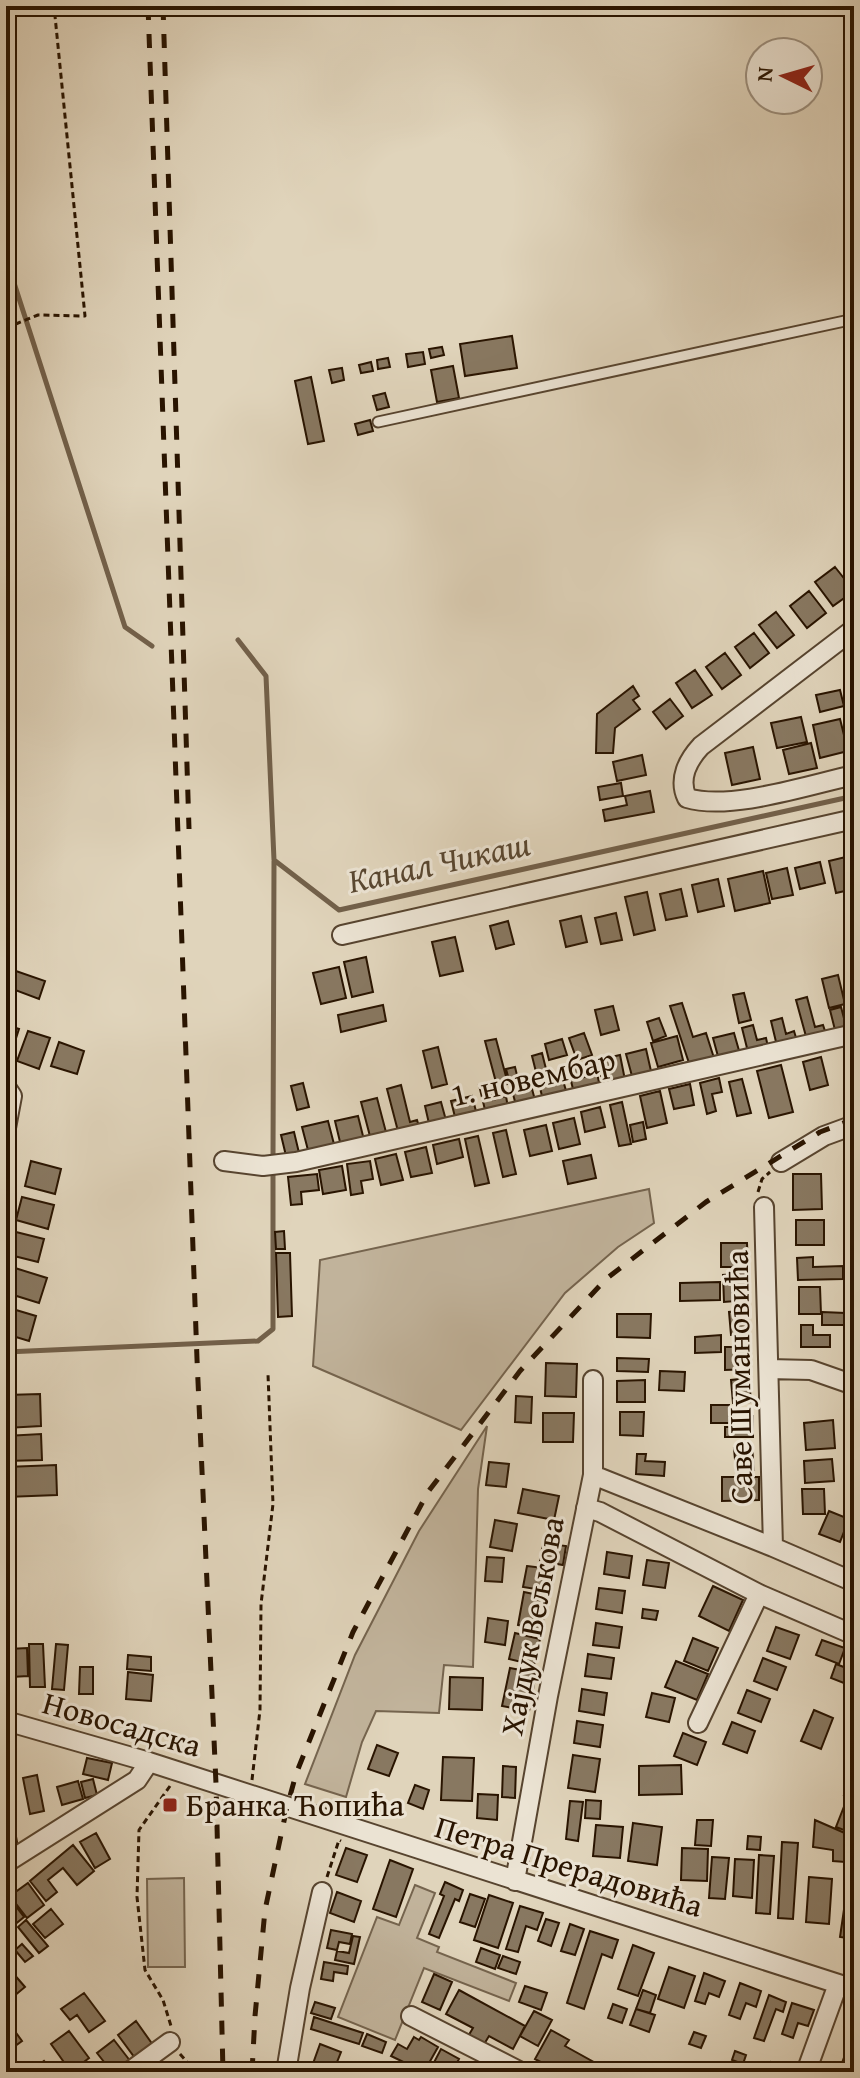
<svg xmlns="http://www.w3.org/2000/svg" width="860" height="2078" viewBox="0 0 860 2078" font-family="'Gentium Book Plus',serif">
<style>
.green{fill:#c1b39b;stroke:#75644e;stroke-width:2}
.lines{fill:none;stroke-linecap:round;stroke-linejoin:round}
.stream{stroke:#72604a;stroke-width:5}
.building{fill:#887861;stroke:#291400;stroke-width:2}
.lane-casing{stroke:#57442f;stroke-width:13}
.street-casing{stroke:#57442f;stroke-width:22}
.path{stroke:#291400;stroke-width:3;stroke-dasharray:6 4;stroke-linecap:butt}
.lane{stroke:#ebe3d3;stroke-width:9}
.street{stroke:#ebe3d3;stroke-width:18}
.rail{stroke:#291400;stroke-width:5;stroke-dasharray:14 14;stroke-linecap:butt}
.poi-dot{fill:#8f2418;stroke:#ebe3d3;stroke-width:3}
.labels{text-anchor:middle;stroke-width:6;stroke-linejoin:round;paint-order:stroke}
.street-label{font-size:32px;fill:#291400;stroke:#ebe3d3}
.poi-label{font-size:32px;fill:#291400;stroke:#ebe3d3;text-anchor:start}
.water-label{font-size:34px;font-style:italic;fill:#594731;stroke:#ebe3d3}
</style>
<rect width="100%" height="100%" fill="#e0d4bb"/>
<filter id="stains"><feTurbulence type="fractalNoise" baseFrequency=".0025" numOctaves="4"/><feColorMatrix values="0 0 0 0 .2 0 0 0 0 .09 0 0 0 0 .02 0 0 0 .5 -.17"/></filter>
<radialGradient id="worn" r=".72"><stop offset=".6" stop-color="#630" stop-opacity="0"/><stop offset="1" stop-color="#630" stop-opacity=".3"/></radialGradient>
<!-- green -->
<path class="green" d="M649,1189L654,1223L618,1247L565,1293L461,1430L313,1366L320,1260Z
M487,1426L478,1489L473,1667L444,1665L439,1713L376,1711L362,1742L346,1797L305,1784L355,1655L419,1531Z
M184,1878L185,1967H148L147,1879Z
M415,1885L435,1893L417,1938L439,1947L437,1952L516,1983L509,2001L424,1968L395,2040L338,2017L377,1917L399,1925Z"/>
<g class="lines">
<!-- stream -->
<path class="stream" d="M6,258L125,627L152,646
M238,640L266,676L274,860L339,910L854,796
M273,1159L274,861
M6,1352L258,1341L273,1329V1169"/>
</g>
<!-- building -->
<path class="building" d="M512,336L517,368L465,376L460,344Z
M442,347L444,355L431,358L429,349Z
M423,352L425,364L408,367L406,354Z
M388,358L390,367L378,369L377,360Z
M371,362L373,371L361,373L359,365Z
M453,366L459,398L437,402L431,370Z
M342,368L344,380L332,383L329,370Z
M311,377L324,441L308,444L295,381Z
M385,393L389,407L377,410L373,396Z
M370,420L373,431L358,435L355,424Z
M835,567L854,591L833,606L815,582Z
M809,591L826,613L807,628L790,606Z
M776,612L794,635L777,648L759,625Z
M754,633L769,653L750,668L735,647Z
M725,653L741,675L722,689L706,667Z
M695,670L712,695L692,708L676,683Z
M633,686L639,696L633,700L640,709L615,728L613,753H596L597,714Z
M840,690L844,706L820,712L816,695Z
M670,699L683,716L666,729L653,712Z
M801,717L807,742L777,748L771,723Z
M840,719L848,751L820,758L813,725Z
M811,743L817,768L789,774L783,750Z
M753,747L760,779L732,785L725,753Z
M642,755L646,775L617,781L613,762Z
M621,783L623,796L600,800L598,787Z
M650,791L654,812L605,821L603,810L627,805L625,796Z
M854,855V889L836,893L829,861Z
M820,862L825,883L800,889L795,868Z
M787,868L793,895L772,899L766,873Z
M763,871L770,903L735,911L728,879Z
M718,879L724,906L698,912L692,885Z
M681,889L687,916L666,920L660,894Z
M647,892L655,930L634,935L625,897Z
M616,913L622,940L601,944L595,918Z
M581,916L587,942L566,947L560,921Z
M508,921L514,944L496,949L490,926Z
M455,937L463,971L440,976L432,942Z
M366,957L373,992L352,997L344,962Z
M339,967L346,998L321,1004L313,973Z
M13,970L45,981L39,999L7,987Z
M838,975L845,1004L829,1008L822,979Z
M744,993L751,1020L739,1023L733,995Z
M807,997L815,1027L823,1025L826,1034L807,1040L796,1000Z
M682,1003L693,1037L706,1033L714,1058L690,1066L670,1006Z
M383,1005L386,1021L341,1032L338,1015Z
M613,1006L619,1030L601,1035L595,1010Z
M841,1007L845,1022L854,1020V1030L836,1034L830,1010Z
M659,1018L666,1036L653,1041L647,1022Z
M782,1018L786,1034L794,1031L797,1041L777,1046L771,1021Z
M6,1025L19,1029L9,1060L6,1059Z
M753,1025L757,1040L766,1038L768,1047L748,1052L742,1028Z
M28,1031L50,1038L39,1069L17,1061Z
M584,1033L592,1055L577,1060L569,1038Z
M734,1033L740,1054L719,1060L713,1038Z
M677,1036L683,1060L658,1067L651,1043Z
M496,1039L508,1084L497,1086L485,1041Z
M562,1039L567,1055L549,1060L545,1044Z
M59,1042L84,1051L77,1074L51,1066Z
M438,1047L447,1084L432,1088L423,1051Z
M646,1049L651,1071L632,1076L626,1054Z
M542,1053L549,1081L562,1077L567,1094L543,1100L532,1056Z
M620,1055L625,1080L603,1085L598,1060Z
M821,1057L828,1085L810,1090L803,1062Z
M781,1065L793,1112L769,1118L757,1071Z
M578,1066L581,1078L597,1073L600,1087L574,1093L568,1069Z
M515,1067L521,1092L532,1089L535,1100L516,1105L506,1069Z
M719,1078L722,1092L712,1094L716,1111L707,1114L700,1083Z
M742,1079L751,1113L737,1116L729,1082Z
M489,1082L493,1100L506,1096L508,1108L486,1114L479,1085Z
M303,1083L309,1107L297,1110L291,1086Z
M690,1084L694,1105L674,1109L669,1089Z
M401,1085L410,1122L417,1120L420,1130L399,1135L387,1089Z
M660,1091L667,1123L647,1128L640,1096Z
M472,1096L477,1115L456,1121L451,1101Z
M377,1098L387,1136L371,1140L361,1102Z
M441,1102L447,1124L430,1128L425,1106Z
M622,1102L631,1144L619,1146L610,1105Z
M600,1107L605,1127L585,1132L581,1112Z
M358,1116L364,1140L341,1146L335,1121Z
M574,1118L580,1144L559,1149L553,1123Z
M328,1121L335,1148L309,1154L302,1127Z
M643,1122L646,1139L633,1142L630,1125Z
M546,1125L552,1151L530,1156L524,1130Z
M506,1130L516,1174L503,1177L493,1133Z
M294,1132L300,1157L287,1160L281,1135Z
M478,1136L489,1183L475,1186L465,1139Z
M459,1139L463,1157L437,1164L433,1145Z
M426,1147L432,1173L411,1177L405,1152Z
M396,1154L403,1180L381,1185L375,1159Z
M591,1155L596,1178L568,1184L563,1161Z
M31,1161L61,1169L55,1194L25,1186Z
M370,1161L373,1179L361,1181L363,1193L351,1195L347,1164Z
M342,1166L346,1190L323,1194L319,1170Z
M846,1172H854V1196H845Z
M317,1174L319,1190L301,1192L302,1204L291,1205L288,1177Z
M793,1174H821L822,1209L793,1210Z
M22,1197L54,1205L48,1229L16,1220Z
M796,1220H824V1245H796Z
M12,1231L44,1239L38,1262L6,1254Z
M284,1231L285,1249H276L275,1232Z
M721,1243H747L748,1267H721Z
M276,1253H290L292,1316L278,1317Z
M813,1257V1267L843,1266V1279L798,1280L797,1258Z
M15,1268L47,1278L39,1303L7,1293Z
M746,1273L748,1300L724,1302L723,1275Z
M720,1282V1300L680,1301V1283Z
M799,1287H820L821,1314H799Z
M6,1307L36,1316L29,1341L6,1334Z
M748,1310L749,1333L731,1335L729,1312Z
M822,1312L845,1313L844,1325H822Z
M617,1314H651L650,1338L617,1337Z
M801,1325H813V1335H830V1347H801Z
M721,1335V1352L695,1353V1337Z
M725,1347H750L751,1369L725,1370Z
M617,1358L649,1359L648,1372L617,1371Z
M546,1363L577,1364L576,1397L545,1396Z
M660,1371L685,1372L684,1391L659,1390Z
M749,1378L751,1402L733,1403L731,1380Z
M645,1380V1402H617V1381Z
M40,1394L41,1426L6,1428V1395Z
M516,1396L532,1397L531,1423L515,1422Z
M711,1405H729V1423H711Z
M620,1412H644L643,1436L620,1435Z
M543,1413H574L573,1442H543Z
M733,1416H753V1437H725V1427H732Z
M833,1420L835,1448L806,1450L804,1423Z
M41,1434L42,1460L6,1461V1436Z
M752,1447L754,1470L736,1471L734,1448Z
M637,1454H646L645,1461L665,1462L664,1476L636,1474Z
M832,1459L834,1481L805,1483L804,1461Z
M489,1462L509,1464L506,1487L486,1485Z
M56,1465L57,1495L6,1497V1467Z
M722,1477H759V1500L722,1501Z
M523,1489L559,1496L554,1520L518,1513Z
M802,1489H824L825,1514H803Z
M829,1511L849,1519L840,1542L819,1534Z
M495,1520L517,1524L512,1551L490,1547Z
M543,1543L566,1546L563,1565L540,1561Z
M607,1552L632,1556L629,1578L604,1574Z
M487,1557L504,1558L502,1582L485,1581Z
M647,1560L669,1563L665,1588L643,1585Z
M527,1566L552,1569L549,1591L523,1587Z
M713,1586L743,1600L729,1631L699,1616Z
M599,1588L625,1591L622,1613L596,1609Z
M524,1592L548,1597L541,1630L518,1625Z
M643,1609L658,1611L656,1620L642,1618Z
M488,1618L508,1621L505,1645L485,1642Z
M596,1623L622,1627L619,1648L593,1645Z
M776,1627L799,1635L790,1659L767,1651Z
M515,1633L540,1639L534,1665L509,1659Z
M693,1638L718,1648L708,1671L684,1661Z
M822,1640L845,1648L839,1664L816,1655Z
M29,1644H43L45,1687H30Z
M56,1644L68,1645L64,1690L52,1689Z
M27,1648L28,1676L11,1677L9,1649Z
M588,1654L614,1658L611,1679L585,1676Z
M128,1655L151,1657V1671L127,1669Z
M763,1658L786,1667L777,1690L754,1681Z
M676,1661L708,1674L697,1700L665,1687Z
M836,1664L854,1671V1687L831,1678Z
M80,1667H93V1694H79Z
M510,1668L536,1673L529,1711L502,1706Z
M128,1672L153,1675L151,1701L126,1699Z
M450,1677L483,1678L482,1710L449,1709Z
M582,1689L607,1693L604,1715L579,1711Z
M747,1690L770,1699L761,1722L738,1713Z
M652,1693L675,1698L669,1722L646,1717Z
M814,1710L833,1718L821,1749L801,1741Z
M577,1721L603,1725L600,1747L574,1743Z
M732,1722L755,1731L747,1753L723,1744Z
M683,1733L706,1742L697,1765L674,1756Z
M377,1745L398,1753L389,1776L368,1769Z
M573,1755L600,1759L595,1792L568,1788Z
M443,1757L474,1758L472,1801L441,1800Z
M87,1758L112,1763L108,1780L83,1774Z
M681,1765L682,1794L639,1795V1766Z
M503,1766L516,1767L515,1798L502,1797Z
M853,1773H854V1798L844,1795Z
M37,1775L44,1811L30,1814L23,1778Z
M93,1779L97,1795L85,1798L81,1782Z
M78,1781L83,1799L62,1805L57,1787Z
M415,1785L429,1790L423,1809L408,1803Z
M478,1794L498,1795L497,1820L477,1818Z
M586,1800L601,1801L600,1819L585,1818Z
M570,1801L583,1802L578,1841L566,1839Z
M845,1804L854,1808V1834L836,1827Z
M6,1810H11L17,1842L6,1844Z
M697,1820H713L711,1846L695,1845Z
M815,1820L847,1834L845,1862L833,1861V1850L813,1847Z
M633,1823L662,1827L657,1865L628,1861Z
M596,1825L623,1827L620,1858L593,1856Z
M96,1833L110,1859L95,1868L80,1842Z
M748,1836L761,1837L760,1850L747,1849Z
M782,1842L798,1843L793,1919L778,1918Z
M73,1845L94,1871L77,1885L63,1868L48,1880L57,1892L46,1901L30,1881Z
M346,1848L367,1855L357,1882L336,1875Z
M682,1848L708,1849L707,1881L681,1880Z
M759,1855L774,1856L770,1914L756,1913Z
M712,1857L729,1858L725,1899L709,1898Z
M735,1859L754,1860L752,1898L733,1896Z
M390,1860L413,1869L396,1917L373,1909Z
M809,1877L832,1879L829,1924L806,1922Z
M445,1882L463,1890L459,1901L455,1899L439,1938L429,1934L444,1896L440,1894Z
M28,1883L44,1905L27,1918L10,1896Z
M847,1889L854,1890V1939L840,1937Z
M337,1892L361,1901L354,1922L330,1913Z
M470,1894L485,1899L475,1927L460,1922Z
M489,1895L513,1903L498,1948L474,1940Z
M8,1896L24,1917L8,1930L6,1898Z
M520,1906L543,1913L537,1930L526,1926L518,1952L506,1949Z
M51,1909L63,1924L45,1938L33,1924Z
M546,1919L559,1923L551,1946L538,1941Z
M26,1920L48,1946L39,1953L18,1927Z
M570,1924L584,1929L575,1955L561,1951Z
M331,1930L352,1934L350,1944L339,1942L337,1950L327,1948Z
M590,1931L618,1940L612,1958L602,1954L584,2009L567,2003Z
M353,1936L360,1937L354,1964L335,1960L337,1951L349,1953Z
M22,1944L33,1956L25,1962L15,1950Z
M633,1945L654,1953L638,1996L618,1989Z
M481,1948L500,1955L495,1969L476,1962Z
M503,1956L520,1962L516,1974L498,1968Z
M324,1962L348,1966L347,1974L334,1972L333,1981L321,1979Z
M6,1965L25,1987L14,1996L6,1986Z
M669,1967L695,1976L684,2008L658,1999Z
M704,1973L725,1981L719,1997L709,1993L705,2004L695,2001Z
M434,1974L452,1982L440,2010L422,2002Z
M740,1983L761,1991L756,2007L746,2003L740,2019L729,2015Z
M525,1986L547,1993L541,2010L519,2002Z
M459,1990L525,2026L513,2049L489,2036L483,2046L467,2038L473,2028L446,2014Z
M643,1990L656,1995L650,2013L636,2009Z
M84,1993L105,2021L89,2032L77,2015L70,2020L61,2009Z
M769,1995L786,2002L783,2012L776,2009L764,2041L754,2038Z
M315,2002L335,2008L331,2019L311,2013Z
M792,2003L814,2010L808,2026L798,2023L793,2038L782,2034Z
M613,2004L627,2009L622,2023L608,2018Z
M636,2009L655,2015L649,2032L630,2025Z
M534,2011L552,2020L538,2046L520,2036Z
M314,2017L363,2033L359,2044L311,2029Z
M6,2019L22,2041L7,2052L6,2051Z
M136,2021L153,2045L135,2058L118,2035Z
M551,2030L569,2040L565,2046L612,2072H545L548,2066L535,2059Z
M69,2031L89,2058L71,2072L51,2044Z
M854,2031V2067L842,2063Z
M694,2032L706,2036L701,2048L689,2044Z
M367,2034L386,2042L382,2053L362,2046Z
M414,2037L419,2040L421,2037L438,2047L424,2072L391,2056L398,2044L407,2049Z
M114,2040L131,2062L119,2072H112L97,2053Z
M320,2044L341,2052L333,2072H310Z
M441,2049L459,2059L452,2072H429Z
M735,2051L746,2055L743,2064L732,2060Z
M44,2061L53,2072H30Z
M771,2062L783,2067L781,2072H767Z"/>
<g class="lines">
<!-- lane casing -->
<g class="lane-casing">
<path id="lane" d="M378,422L854,319"/>
</g>
<!-- street casing -->
<g class="street-casing">
<path id="street" d="M854,629L701,746C688,760 678,779 687,798C731,811 808,785 854,775
M342,935L854,819
M6,1087L12,1096L6,1128
M224,1161L263,1166L296,1162L854,1034
M781,1162L824,1136L854,1125
M764,1207L773,1547
M769,1369L811,1370L854,1385
M593,1475L773,1547L854,1582
M586,1508L600,1512L759,1594L854,1635
M6,1721L149,1762L854,1989
M698,1723L759,1594
M6,1863L137,1780L149,1762
M515,1881L548,1696L593,1475V1380
M411,2016L521,2072
M129,2072L170,2042
M286,2072L300,1988L322,1892
M806,2072L838,1984"/>
</g>
<!-- path -->
<path class="path" d="M6,328L38,315L85,316L54,6
M758,1192L762,1179L770,1172
M252,1780L260,1710L261,1604L273,1504L268,1374
M170,1786L139,1830L137,1897L145,1970L163,2000L171,2026
M327,1877L339,1840L341,1841
M180,2054L196,2072"/>
<!-- lane -->
<use href="#lane" class="lane"/>
<!-- street -->
<use href="#street" class="street"/>
<!-- rail -->
<path class="rail" d="M148,6L197,1359L216,1784L223,2072
M163,6L189,829
M252,2072L255,2016L265,1910L287,1807L296,1774L353,1632L428,1492L520,1371L606,1279L706,1202L820,1132L854,1119"/>
</g>
<!-- markers -->
<rect class="poi-dot" x="162" y="1797" width="16" height="16" rx="4"/>
<g class="labels">
<!-- street labels -->
<g class="street-label">
<text transform="translate(533 1077) rotate(-13)" y="11">1. новембар</text>
<text transform="translate(739 1377) rotate(-91)" y="11">Саве Шумановића</text>
<text transform="translate(532 1626) rotate(-79)" y="11">Хајдук Вељкова</text>
<text transform="translate(122 1724) rotate(16)" y="11">Новосадска</text>
<text transform="translate(569 1866) rotate(17)" y="11">Петра Прерадовића</text>
</g>
<!-- poi labels -->
<g class="poi-label">
<text x="186" y="1816">Бранка Ћопића</text>
</g>
<!-- water labels -->
<g class="water-label">
<text transform="translate(439 862) rotate(-12)" y="12">Канал Чикаш</text>
</g>
</g>
<!-- margin -->
<rect width="860" height="2078" fill="none" stroke="#e0d4bb" stroke-width="32"/>
<rect x="8" y="8" width="844" height="2062" fill="none" stroke="#291400" stroke-width="4"/>
<rect x="16" y="16" width="828" height="2046" fill="none" stroke="#291400" stroke-width="2"/>
<!-- north arrow -->
<g transform="translate(784 76) rotate(275)"><circle r="38" fill="#ebe3d3" stroke="#9d907f" stroke-width="2"/>
<path d="M0-6L14 30L0 20L-14 30Z" fill="#8f2418"/>
<text y="-12" font-size="22" font-weight="bold" text-anchor="middle" fill="#291400">N</text>
</g>
<rect width="100%" height="100%" filter="url(#stains)"/>
<rect width="100%" height="100%" fill="url(#worn)"/>
</svg>
